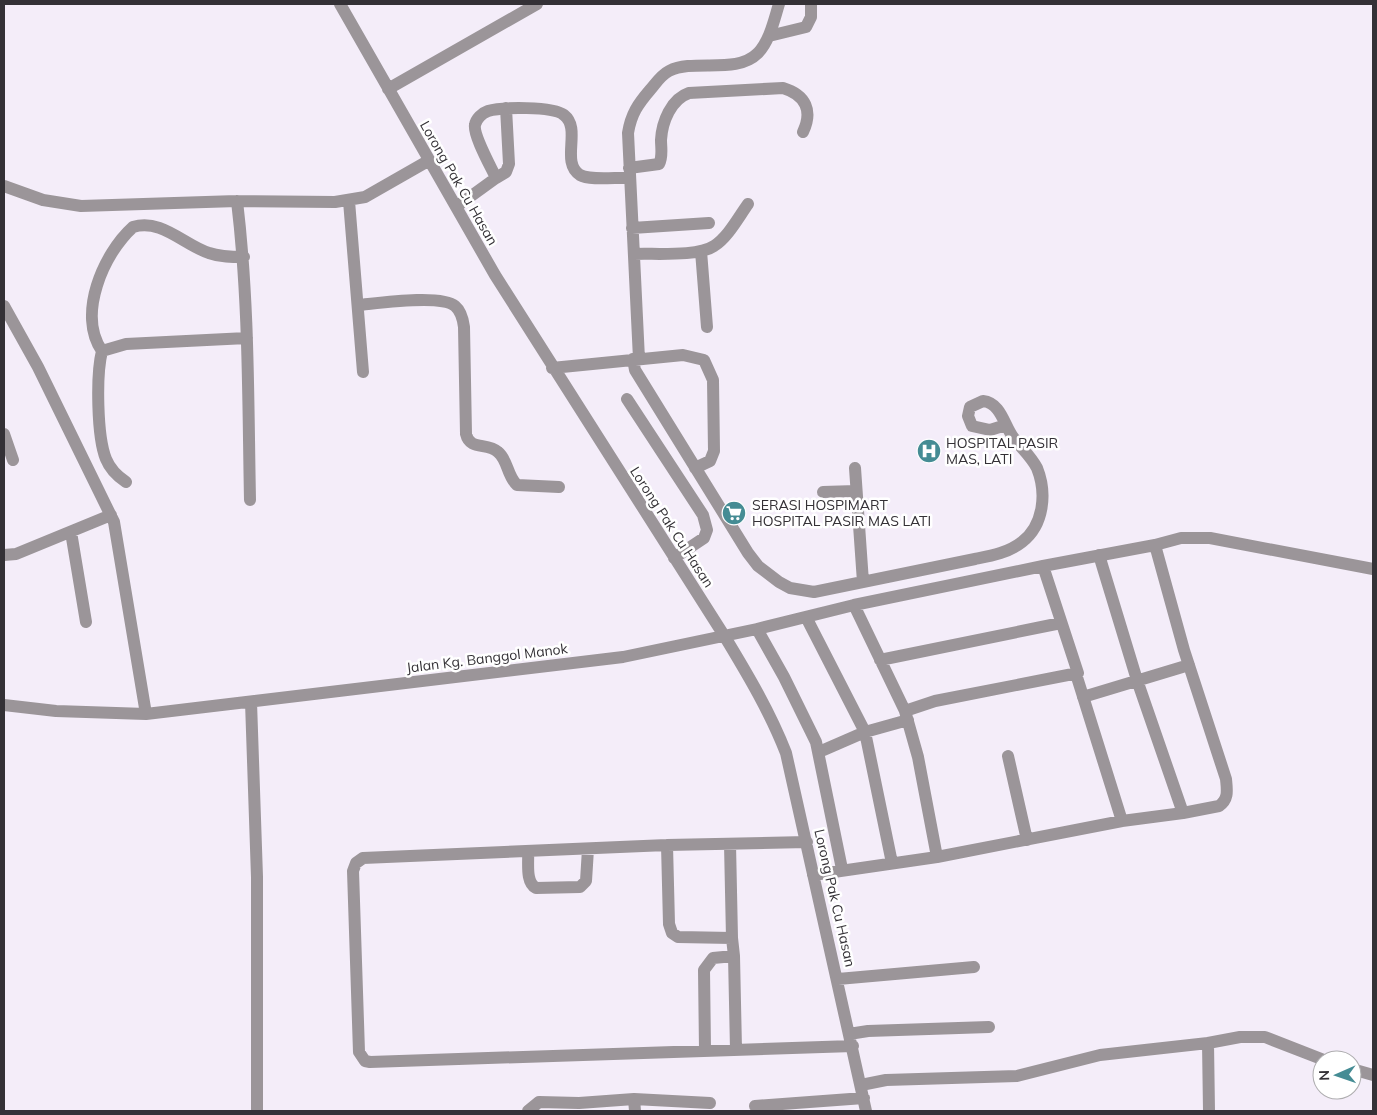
<svg xmlns="http://www.w3.org/2000/svg" width="1377" height="1115" viewBox="0 0 1377 1115" font-family="Mulish,sans-serif">
<style>
.lines{fill:none;stroke-linecap:round;stroke-linejoin:round}
.minor{stroke:#9b9599;stroke-width:12}
.labels{text-anchor:middle;stroke-width:5;stroke-linejoin:round;paint-order:stroke}
.street-label{font-size:14px;fill:#343136;stroke:#fff}
.poi-label{font-size:14px;fill:#343136;stroke:#fff;text-anchor:start}
</style>
<rect width="100%" height="100%" fill="#f4edf9"/>
<g class="lines">
<!-- minor -->
<path class="minor" d="M340,4L495,275L725,637C748,675 770,712 786,753L866,1111
M769,36L806,27L811,17V4
M388,89L537,4
M629,168L659,164C663,157 661,148 661,140C662,122 671,99 689,93L783,88C806,95 813,111 803,132
M496,178L506,172L509,164L506,108
M4,186L43,200L81,206L237,201L335,202L365,197L428,161
M237,201C249,301 248,400 250,500
M349,201L363,372
M456,207L496,178C491,167 473,135 475,125C476,119 482,113 488,111C501,107 553,106 564,115C582,129 560,162 580,175C590,181 618,177 630,178
M632,228L709,223
M701,251L707,327
M634,254C653,253 698,257 714,246C728,237 738,218 748,204
M359,305C379,303 441,294 455,306C461,311 463,319 464,327L466,434C470,451 487,442 498,452C508,460 507,476 517,485L559,487
M4,306L38,367L114,522L146,714
M102,351C77,315 103,254 133,227C161,218 184,245 209,253C220,257 232,257 244,257
M633,359L635,370L748,553L758,566L779,582L790,588L814,592L975,559C990,556 1008,553 1022,542C1044,525 1047,493 1037,468C1031,456 1021,448 1013,437C1004,425 1001,403 983,401L970,407L968,416L972,426L990,430L1006,425
M639,359L628,133C631,114 638,104 650,90C656,83 661,75 669,71C695,58 736,75 758,53C770,40 774,20 779,4
M552,368L683,355L704,360L713,380L714,451L710,461L695,468
M627,399L703,515L707,530L704,538L674,558
M4,434L13,460
M855,468L863,582
M126,482C117,476 110,469 106,459C97,437 96,375 102,351L126,344L247,338
M823,492L856,491
M71,532L86,622
M1155,545L1181,538H1210L1373,569
M4,555L16,554L111,515
M1099,555L1137,680L1183,813
M1043,566L1155,545L1184,650L1226,779C1227,790 1229,799 1219,806L1183,813L1122,821L1076,674
M854,605L1043,566L1078,673L935,701L905,711
M806,617L865,732L892,863
M757,629L854,605L905,711L918,757L937,857L813,875
M880,660L1061,623
M1083,697L1189,665
M251,702L257,877V1111
M4,705L56,711L146,714L623,657L757,629L784,677L816,742L842,869
M819,752L865,732L908,720
M1008,756L1027,840
M807,842L667,845L363,858L356,863L353,871L359,1052L365,1061L370,1062L853,1046
M667,845L669,924L672,933L678,937L732,938L730,844
M528,851C529,862 525,882 536,888L580,887L586,881L588,849
M937,857L1122,821
M734,956L736,1049
M838,979L974,967
M849,1034L868,1031L989,1027
M1208,1043L1240,1037H1265L1324,1060
M705,1050L704,970L713,958L734,956L732,938
M1352,1069L1373,1075
M861,1085L886,1080L1017,1076L1100,1055L1208,1043L1209,1111
M634,1099L710,1103
M755,1106L864,1098
M528,1111L539,1102L579,1103L634,1099L635,1111"/>
</g>
<!-- icons -->
<defs>
<g id="hospital-disc" transform="scale(1.25)"><circle r="9.5" fill="#458c94" stroke="#fff"/><path d="M-5-5h3v3.5h4V-5h3V5h-3V1.5h-4V5h-3Z" fill="#fff"/></g>
<g id="supermarket-disc" transform="scale(1.25)"><circle r="9.5" fill="#458c94" stroke="#fff"/><path d="M-6-5.5h2.5l.6 2H6L4.5 2H-2.5L-4.4-4H-6ZM-1.5 3.2a1.3 1.3 0 1 0 .1 0ZM3 3.2a1.3 1.3 0 1 0 .1 0Z" fill="#fff"/></g>
</defs>
<g fill-rule="evenodd">
<use href="#hospital-disc" x="929" y="451"/>
<use href="#supermarket-disc" x="734" y="513"/>
</g>
<g class="labels">
<!-- street labels -->
<g class="street-label">
<text transform="translate(459 183) rotate(60)" y="5">Lorong Pak Cu Hasan</text>
<text transform="translate(672 527) rotate(57)" y="5">Lorong Pak Cu Hasan</text>
<text transform="translate(487 658) rotate(-7)" y="5">Jalan Kg. Banggol Manok</text>
<text transform="translate(835 898) rotate(77)" y="5">Lorong Pak Cu Hasan</text>
</g>
<!-- poi labels -->
<g class="poi-label">
<text x="946" y="448">HOSPITAL PASIR<tspan x="946" dy="16">MAS, LATI</tspan></text>
<text x="752" y="510">SERASI HOSPIMART<tspan x="752" dy="16">HOSPITAL PASIR MAS LATI</tspan></text>
</g>
</g>
<!-- border -->
<rect width="1377" height="1115" fill="none" stroke="#343136" stroke-width="10"/>
<!-- north arrow -->
<g transform="translate(1337 1075) rotate(268)"><circle r="24" fill="#ffffff" stroke="#aeadaf"/>
<path d="M0-4L9 19L0 12L-9 19Z" fill="#458c94"/>
<text y="-8" font-size="14" font-weight="bold" text-anchor="middle" fill="#343136">N</text>
</g>
</svg>
